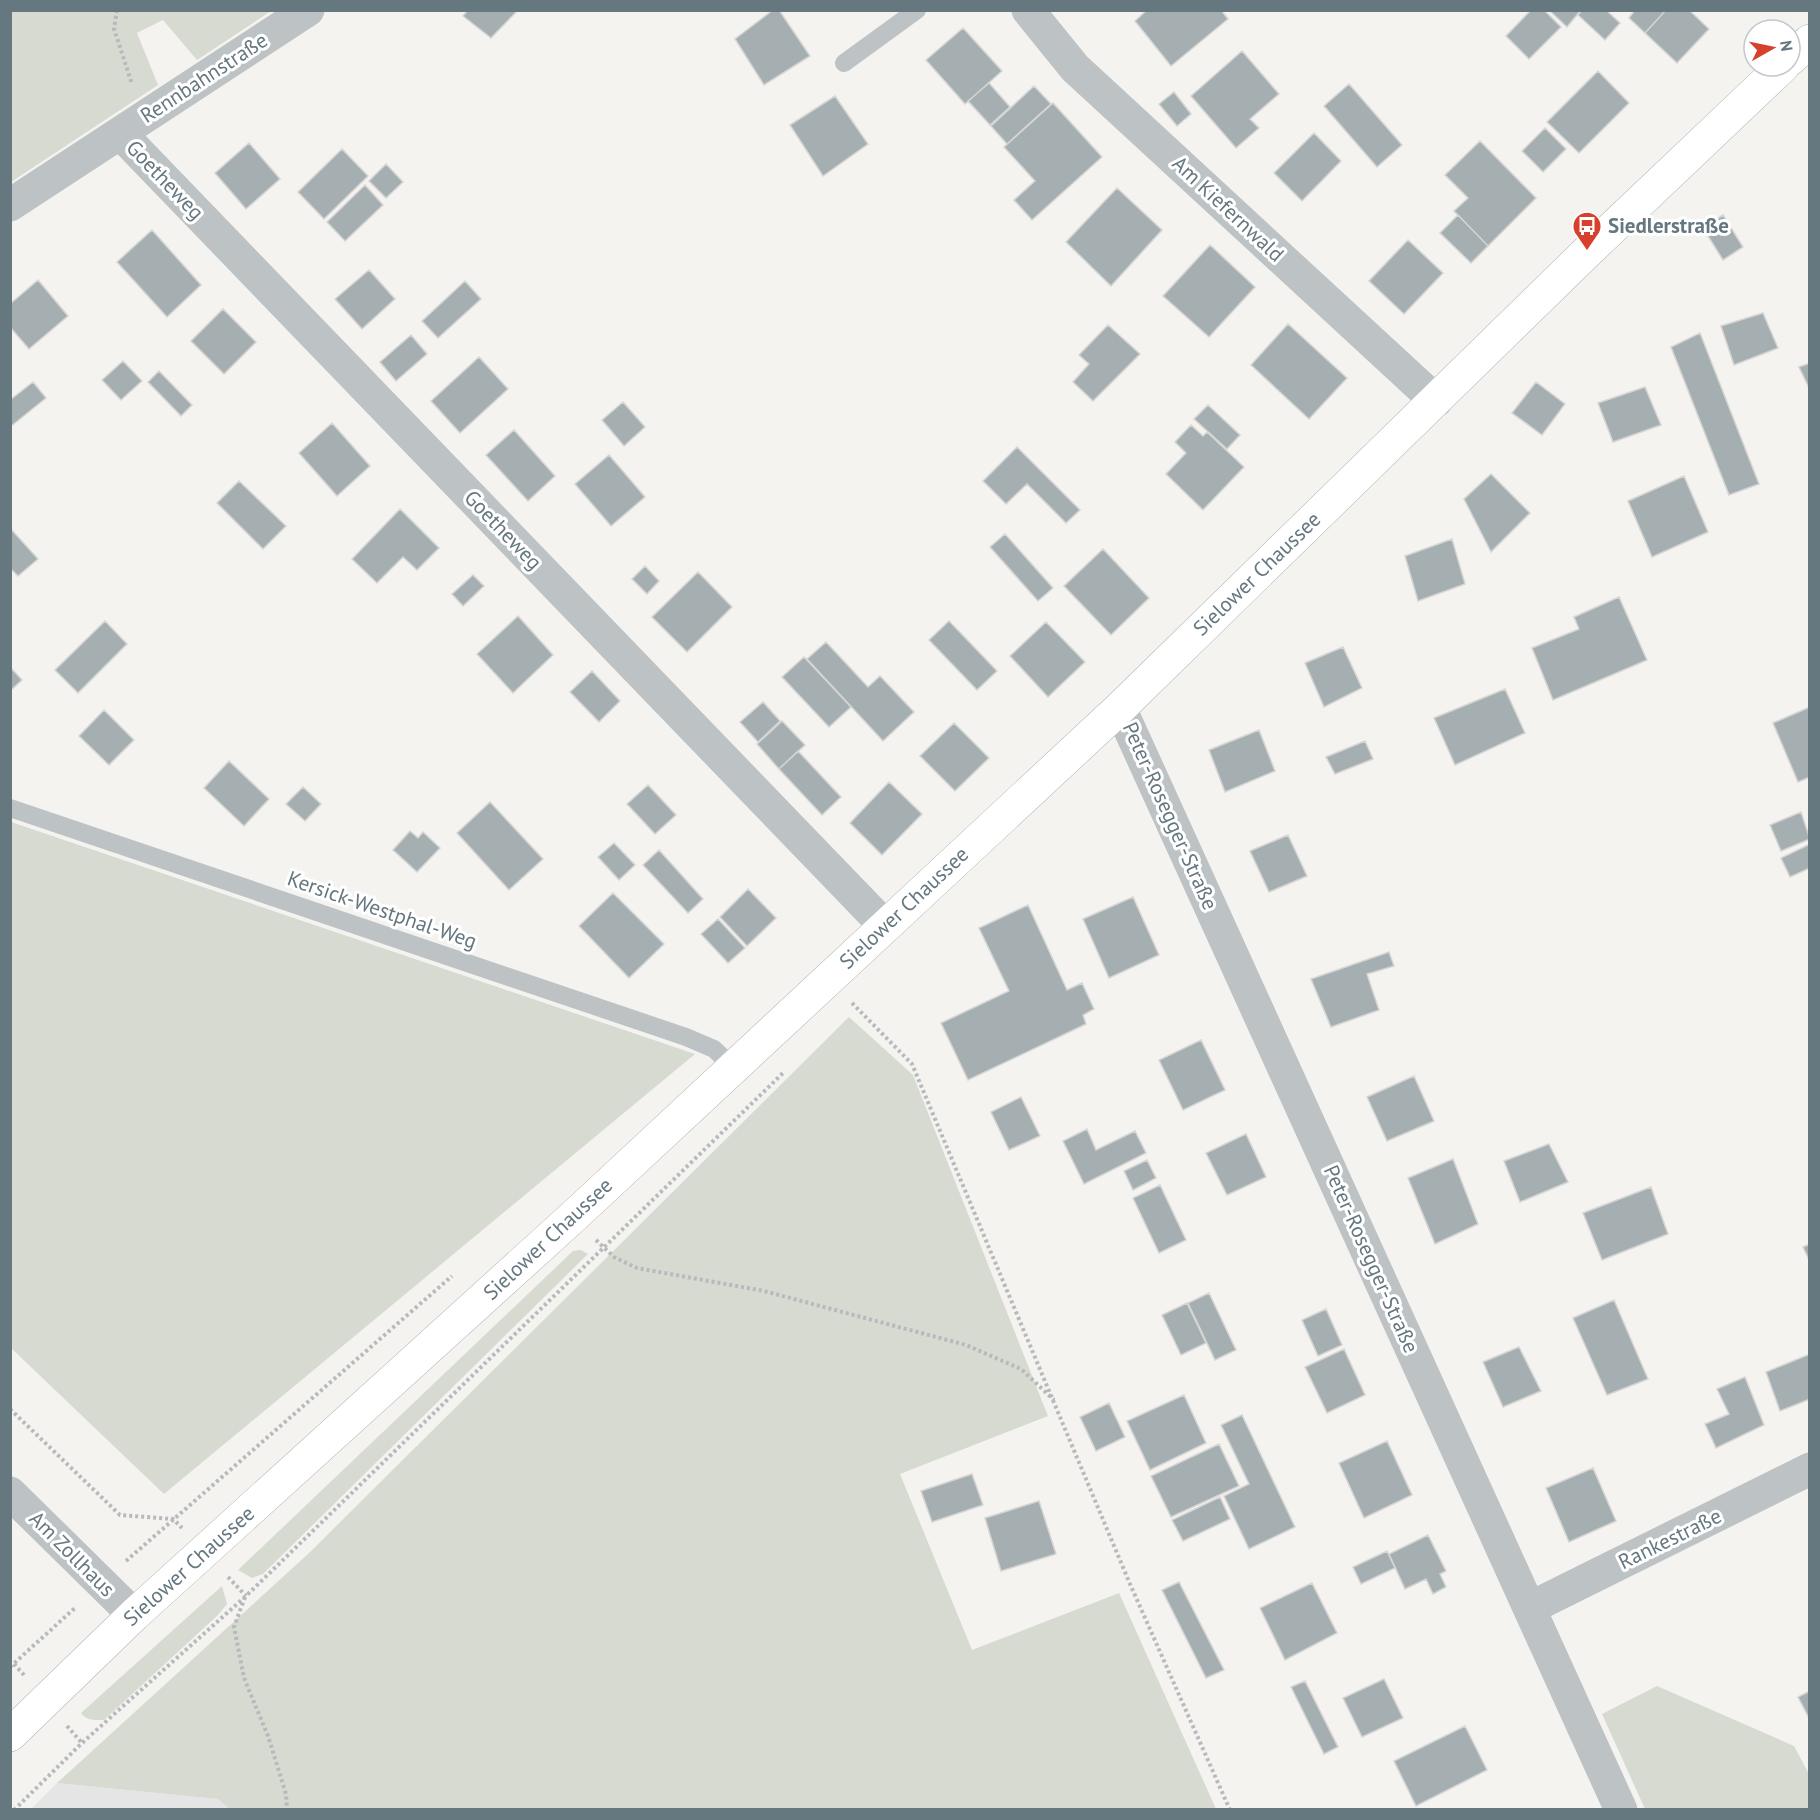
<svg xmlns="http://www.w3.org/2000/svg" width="1820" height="1820" viewBox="0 0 1820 1820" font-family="'PT Sans',sans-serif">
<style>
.built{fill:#e4e5e4}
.green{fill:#d6dad1}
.building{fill:#a5aeb1;stroke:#d5d5d3;stroke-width:1.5}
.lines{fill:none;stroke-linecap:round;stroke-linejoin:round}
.secondary-casing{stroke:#b0b6b8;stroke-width:34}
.path{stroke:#b7babc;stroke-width:4;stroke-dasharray:3 3;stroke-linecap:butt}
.service{stroke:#bdc2c4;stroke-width:18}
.minor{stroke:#bdc2c4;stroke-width:33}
.tertiary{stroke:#bdc2c4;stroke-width:33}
.secondary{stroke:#fff;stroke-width:33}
.labels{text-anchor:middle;stroke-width:6;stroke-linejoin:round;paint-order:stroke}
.street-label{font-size:21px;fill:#65777f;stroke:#fff}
.poi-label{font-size:21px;font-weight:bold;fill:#65777f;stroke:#fff;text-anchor:start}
</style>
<rect width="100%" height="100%" fill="#f4f3f0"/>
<!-- built -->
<path class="built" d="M57,1783L218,1799L231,1809L30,1810Z"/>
<!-- green -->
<path class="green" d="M11,10H271V11L197,60L163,20L137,33L158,85L11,182Z
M11,822L695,1054L164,1494L11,1348Z
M849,1017L913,1075L1048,1416L900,1474L972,1650L1119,1593L1216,1809L231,1810L218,1799L57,1783L308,1554Z
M581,1250L588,1254L263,1574L252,1578L238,1570L573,1251Z
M222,1586L227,1604L218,1615L104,1720C94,1720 87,1721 81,1713Z
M1657,1686L1794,1746L1809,1774V1809H1645L1602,1714Z"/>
<!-- building -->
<path class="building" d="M468,10H518L491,38L463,16Z
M773,10H779L810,56L764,85L735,39Z
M1147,10H1221L1228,19L1171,66L1135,21Z
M1531,10H1544L1561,27L1529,59L1506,36Z
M1549,10H1581L1567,27Z
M1582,10H1606L1620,23L1605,40L1578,15Z
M1635,10H1666L1645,33L1629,18Z
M1666,10H1689L1709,29L1677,63L1645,33Z
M963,28L1002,71L965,104L926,60Z
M1242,51L1279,94L1250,119L1259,128L1236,148L1191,96Z
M1598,71L1629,103L1579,153L1547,122Z
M989,83L1010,107L990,125L968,101Z
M1349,84L1402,145L1377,167L1324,106Z
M1034,86L1051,104L1007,144L991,126Z
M1174,92L1191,114L1177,126L1159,104Z
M835,96L868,144L823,176L790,125Z
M1053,103L1102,157L1032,220L1014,200L1035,181L1004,147Z
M1545,128L1566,149L1543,172L1522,151Z
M1314,133L1341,161L1302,201L1274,173Z
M1480,141L1536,198L1488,246L1454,211L1468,198L1445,175Z
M249,143L280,179L246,209L215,173Z
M342,149L368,176L324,219L298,192Z
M386,164L403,182L386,198L369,181Z
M365,185L383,205L345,241L327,222Z
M1117,188L1162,230L1111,286L1066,242Z
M1458,215L1488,246L1471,263L1440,233Z
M1723,215L1743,247L1723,260L1703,228Z
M152,230L201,285L167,317L117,262Z
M1408,240L1443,273L1404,314L1369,281Z
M1210,245L1255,287L1209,337L1163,296Z
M369,270L395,299L362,329L335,299Z
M38,280L68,316L29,349L10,327V304Z
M465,281L481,299L438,338L422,321Z
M223,309L256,342L224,374L191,341Z
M1763,313L1778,348L1734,365L1721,326Z
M1288,324L1347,378L1309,419L1251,365Z
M1108,325L1140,354L1093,401L1073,382L1089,364L1079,355Z
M1700,333L1759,484L1729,495L1671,347Z
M411,335L427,354L396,381L380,362Z
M479,357L508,389L460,433L431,401Z
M123,361L142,381L121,400L102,380Z
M1810,363V390L1799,367Z
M159,371L192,405L181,416L148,382Z
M33,382L46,398L10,427V400Z
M1536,382L1565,404L1542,435L1512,413Z
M1645,387L1661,425L1613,442L1598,403Z
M623,402L645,427L624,446L602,420Z
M1208,405L1240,435L1227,449L1194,419Z
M332,423L370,466L337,496L299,453Z
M1191,425L1203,436L1207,432L1244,467L1203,510L1166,474L1186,453L1175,442Z
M514,430L555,476L528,501L486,455Z
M1017,447L1080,510L1066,523L1027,484L1006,504L983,481Z
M609,455L645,497L611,526L575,484Z
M1491,474L1530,513L1491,552L1464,499Z
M1684,476L1708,532L1652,557L1628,501Z
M239,481L286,526L263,549L217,503Z
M400,509L439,548L417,570L403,557L377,583L352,559Z
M10,528L38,559L18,576L10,568Z
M1005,534L1053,588L1038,601L990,547Z
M1452,539L1465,584L1418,601L1405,556Z
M1103,549L1149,598L1111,635L1064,586Z
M645,566L659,581L647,594L632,579Z
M698,572L732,607L687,652L652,617Z
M473,575L484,586L463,606L452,594Z
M1619,597L1647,660L1553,700L1532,648L1579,629L1574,617Z
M518,616L553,655L513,693L477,654Z
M105,621L127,644L78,693L55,670Z
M949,621L997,671L977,690L929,640Z
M1046,622L1085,662L1048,697L1010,656Z
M826,642L868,687L880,676L914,712L883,741L807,659Z
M1343,647L1362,688L1324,707L1305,663Z
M804,657L851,707L829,727L782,677Z
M10,667L22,680L10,691Z
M592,671L620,701L599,722L570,692Z
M1505,689L1525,733L1455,765L1434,718Z
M763,702L780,721L758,742L740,722Z
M1810,707V777L1798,782L1773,723Z
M104,710L134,740L109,765L79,736Z
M782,721L805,745L779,769L757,744Z
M954,723L989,758L955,791L920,756Z
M1259,730L1275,771L1225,792L1209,750Z
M1365,741L1373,759L1335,774L1326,757Z
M798,751L841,797L822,815L779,769Z
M229,761L269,799L244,826L204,788Z
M889,782L922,814L882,855L850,823Z
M648,785L676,815L655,834L627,804Z
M303,787L321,804L305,821L286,804Z
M490,802L543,859L509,890L457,833Z
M1801,812L1810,839L1781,851L1770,825Z
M410,831L418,838L423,832L440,848L417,872L393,850Z
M1288,835L1307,876L1269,892L1250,851Z
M614,843L635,865L619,880L598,857Z
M1810,844V868L1790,877L1781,858Z
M659,850L703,899L688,913L643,865Z
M748,889L776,918L747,946L720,917Z
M613,893L664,944L629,978L579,926Z
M1133,897L1159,955L1109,978L1083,919Z
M1028,905L1067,990L1082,983L1094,1009L1083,1015L1086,1024L968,1080L941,1023L1009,991L979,928Z
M718,919L745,948L728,963L701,934Z
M1389,952L1394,966L1367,974L1379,1010L1331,1027L1311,979Z
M1201,1040L1225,1090L1183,1110L1159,1060Z
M1414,1076L1434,1121L1387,1141L1367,1097Z
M1021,1097L1040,1136L1009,1150L991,1112Z
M1087,1129L1096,1150L1135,1131L1146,1153L1084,1184L1063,1141Z
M1246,1134L1266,1177L1227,1195L1206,1153Z
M1549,1144L1568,1182L1520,1202L1504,1161Z
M1453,1159L1478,1224L1435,1244L1408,1178Z
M1147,1160L1156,1178L1133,1190L1124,1171Z
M1160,1185L1186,1240L1159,1253L1133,1198Z
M1651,1187L1668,1234L1602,1260L1583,1213Z
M1810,1244V1262L1803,1247Z
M1209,1293L1236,1350L1215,1360L1188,1303Z
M1614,1300L1648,1379L1607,1395L1573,1318Z
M1187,1303L1206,1343L1181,1355L1162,1315Z
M1326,1309L1342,1345L1318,1356L1302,1320Z
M1519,1347L1541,1391L1503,1407L1483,1362Z
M1344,1349L1365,1395L1327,1413L1305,1367Z
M1810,1354V1399L1780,1411L1766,1372Z
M1745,1377L1764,1425L1716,1448L1705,1424L1729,1414L1717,1389Z
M1184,1395L1206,1443L1150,1470L1127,1421Z
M1109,1403L1125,1437L1096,1451L1080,1417Z
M1242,1415L1295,1527L1249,1549L1224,1496L1249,1484L1221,1425Z
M1387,1441L1412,1495L1364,1518L1339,1463Z
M1219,1444L1239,1486L1171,1517L1151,1476Z
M1593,1468L1616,1521L1569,1542L1546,1488Z
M972,1474L983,1505L932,1522L921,1491Z
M1220,1497L1230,1519L1183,1541L1172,1520Z
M1039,1501L1056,1554L1001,1571L985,1518Z
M1428,1535L1446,1571L1440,1574L1446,1587L1433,1594L1426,1579L1405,1589L1389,1554Z
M1387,1551L1395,1568L1361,1584L1353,1567Z
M1179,1582L1224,1670L1206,1678L1162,1590Z
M1312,1583L1337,1633L1285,1660L1260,1608Z
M1384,1679L1403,1718L1362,1737L1343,1698Z
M1305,1681L1338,1747L1324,1754L1291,1687Z
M1810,1691V1720L1798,1697Z
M1465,1726L1487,1770L1416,1806L1394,1761Z"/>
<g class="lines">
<!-- secondary casing -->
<g class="secondary-casing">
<path id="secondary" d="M1790,59L1810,41
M10,1735L134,1615L574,1216L1120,708L1587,252L1783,66"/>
</g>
<!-- path -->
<path class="path" d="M117,10L114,29L132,84
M852,1003L912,1064L1130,1584L1230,1810
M596,1240L614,1257L637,1268L764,1291L966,1345L1021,1369L1054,1400
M10,1409L120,1515L173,1519L182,1528
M126,1561L452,1276
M228,1577L246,1596
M245,1597L234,1627L244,1678L268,1736L286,1794L287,1810
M14,1664L24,1675
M10,1667L76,1607
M67,1726L82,1743
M14,1810L82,1743L246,1596L783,1073"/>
<!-- service -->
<path class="service" d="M844,63L917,10
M10,808L686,1037L714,1049L733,1067"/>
<!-- minor -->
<path class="minor" d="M1028,10L1075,68L1436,401
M120,133L885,926
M10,205L308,10
M1120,708L1621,1810
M1530,1608L1810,1469"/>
<!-- tertiary -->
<path class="tertiary" d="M10,1493L134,1615"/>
<!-- secondary -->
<use href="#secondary" class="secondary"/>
</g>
<!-- icons -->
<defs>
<g id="bus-pin" transform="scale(1.5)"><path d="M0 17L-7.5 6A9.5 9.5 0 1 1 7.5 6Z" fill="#d7402d" stroke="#fff"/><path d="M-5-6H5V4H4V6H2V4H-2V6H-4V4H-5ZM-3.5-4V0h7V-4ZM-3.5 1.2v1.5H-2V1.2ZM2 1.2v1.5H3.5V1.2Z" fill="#fff"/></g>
</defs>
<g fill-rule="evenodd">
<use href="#bus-pin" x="1587" y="226"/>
</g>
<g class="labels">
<!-- street labels -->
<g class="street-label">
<text transform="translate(204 78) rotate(-33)" y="7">Rennbahnstraße</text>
<text transform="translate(165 180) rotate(46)" y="7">Goetheweg</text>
<text transform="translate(1228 209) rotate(43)" y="7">Am Kiefernwald</text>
<text transform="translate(503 530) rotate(46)" y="7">Goetheweg</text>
<text transform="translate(1257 574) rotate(-44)" y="7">Sielower Chaussee</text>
<text transform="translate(1170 816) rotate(66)" y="7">Peter-Rosegger-Straße</text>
<text transform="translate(904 908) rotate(-43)" y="7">Sielower Chaussee</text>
<text transform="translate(382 910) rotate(19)" y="7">Kersick-Westphal-Weg</text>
<text transform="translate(548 1239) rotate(-43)" y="7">Sielower Chaussee</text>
<text transform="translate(1371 1259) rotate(66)" y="7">Peter-Rosegger-Straße</text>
<text transform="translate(1670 1539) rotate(-26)" y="7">Rankestraße</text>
<text transform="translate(72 1554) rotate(45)" y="7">Am Zollhaus</text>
<text transform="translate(189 1566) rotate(-42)" y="7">Sielower Chaussee</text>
</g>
<!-- poi labels -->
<g class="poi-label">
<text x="1608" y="233">Siedlerstraße</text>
</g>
</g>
<!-- border -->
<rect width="1820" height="1820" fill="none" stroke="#65777f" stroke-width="24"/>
<!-- north arrow -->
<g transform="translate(1772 48) rotate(81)"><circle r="28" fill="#ffffff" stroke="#c1c9cc" stroke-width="1.5"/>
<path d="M0-4.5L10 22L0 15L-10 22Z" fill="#d7402d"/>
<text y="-9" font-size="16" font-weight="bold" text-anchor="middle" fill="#65777f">N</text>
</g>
</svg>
